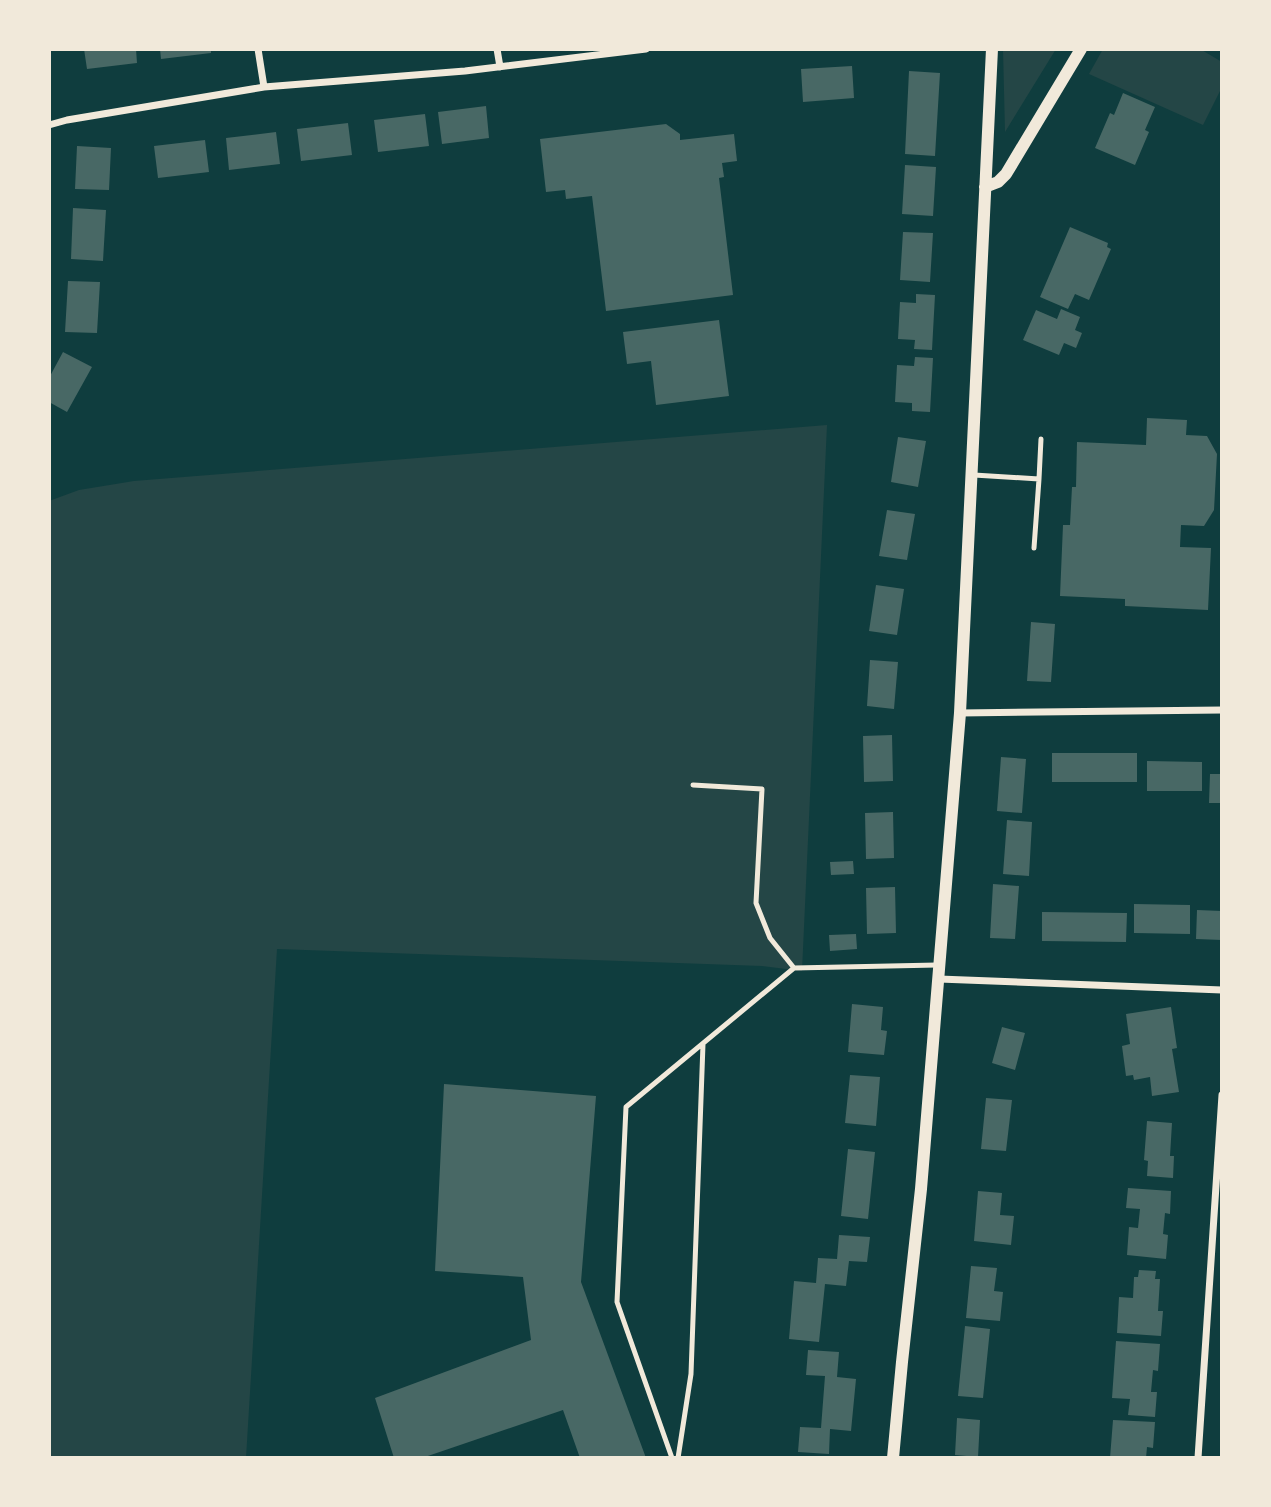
<svg xmlns="http://www.w3.org/2000/svg" width="1271" height="1507" viewBox="0 0 1271 1507" font-family="'Exo 2',sans-serif">
<style>
.green{fill:#244646}
.building{fill:#486865}
.lines{fill:none;stroke-linecap:round;stroke-linejoin:round}
.service{stroke:#f1e9da;stroke-width:5}
.minor{stroke:#f1e9da;stroke-width:7}
.tertiary{stroke:#f1e9da;stroke-width:12}
</style>
<rect width="100%" height="100%" fill="#0f3d3e"/>
<!-- green -->
<path class="green" d="M1003,49H1056L1005,132Z
M1103,49H1200L1222,62V87L1203,125L1089,74Z
M827,425L802,971L762,966L277,949L246,1458H49V501L79,490L134,481Z"/>
<!-- building -->
<path class="building" d="M84,49H136L137,63L87,69Z
M160,49H211V53L161,59Z
M852,66L854,98L803,102L801,69Z
M909,71L940,73L935,156L905,154Z
M1123,93L1155,107L1145,130L1149,132L1135,165L1095,148L1110,113L1114,115Z
M486,106L489,138L442,144L438,112Z
M425,114L429,146L378,152L374,120Z
M348,123L352,155L301,161L297,129Z
M666,124L680,134V140L734,134L737,161L722,163L724,177L719,178L733,295L606,311L592,196L566,199L565,190L546,192L540,139Z
M276,132L280,164L229,170L226,138Z
M205,140L209,172L158,178L154,146Z
M77,146L111,148L109,190L75,189Z
M905,165L936,167L933,216L902,214Z
M73,208L106,210L103,261L71,259Z
M1070,227L1108,243L1107,247L1111,249L1089,300L1075,294L1068,309L1040,297Z
M903,232L933,233L930,282L900,280Z
M68,281L100,282L97,333L65,332Z
M916,294L935,295L932,350L914,349L915,340L898,339L900,302L916,303Z
M1061,309L1080,317L1075,330L1082,333L1076,348L1064,343L1059,355L1023,340L1036,310L1057,319Z
M719,320L729,396L656,405L651,361L627,364L623,332Z
M63,352L92,367L67,412L49,402V378Z
M915,357L933,358L930,412L912,411V403L895,402L897,365L914,366Z
M1147,418L1187,420L1186,435L1207,436L1217,454L1214,510L1204,526L1181,525L1180,547L1211,548L1208,610L1125,606V599L1060,596L1063,525H1070L1072,487H1076L1077,442L1146,445Z
M898,437L926,441L918,487L891,482Z
M887,510L915,514L907,560L879,556Z
M876,585L904,589L897,635L869,631Z
M1031,622L1055,624L1051,682L1027,681Z
M870,660L898,662L894,709L867,706Z
M892,735L893,781L864,782L863,736Z
M1052,753H1137V782H1052Z
M1001,757L1026,759L1022,813L997,811Z
M1147,761L1202,762V791H1147Z
M1210,774H1222V803H1209Z
M893,812L894,858L866,859L865,813Z
M1007,820L1032,822L1029,876L1003,874Z
M853,861L854,874L831,875L830,862Z
M993,884L1019,886L1015,939L990,938Z
M895,887L896,933L867,934L866,888Z
M1134,904L1190,905V934L1134,933Z
M1197,910L1222,911V940L1196,939Z
M1042,912L1127,913L1126,942L1042,941Z
M856,934L857,949L830,951L829,935Z
M852,1004L883,1007L881,1030L887,1031L884,1055L848,1052Z
M1171,1007L1177,1048L1172,1049L1179,1092L1152,1096L1150,1077L1134,1080L1133,1075L1126,1076L1122,1046L1130,1044L1126,1014Z
M1002,1027L1025,1033L1015,1070L992,1063Z
M850,1075L880,1077L876,1126L845,1123Z
M444,1084L596,1096L581,1282L646,1458H580L563,1410L422,1458H394L375,1398L531,1340L523,1277L435,1271Z
M986,1098L1012,1100L1006,1151L981,1149Z
M1147,1121L1172,1123L1170,1156H1174L1173,1178L1147,1176L1148,1161L1144,1160Z
M848,1149L875,1152L868,1219L841,1216Z
M1128,1188L1171,1191L1170,1214L1165,1213L1163,1234L1168,1235L1166,1259L1127,1255L1129,1227L1138,1228L1140,1209L1126,1208Z
M978,1191L1002,1193L1000,1215L1014,1216L1011,1245L974,1241Z
M839,1235L870,1237L867,1262L849,1261L846,1286L825,1284L819,1342L789,1339L794,1281L816,1283L818,1258L837,1259Z
M971,1266L997,1268L994,1291L1003,1292L1000,1321L966,1318Z
M1139,1270L1156,1271L1155,1279H1160L1158,1311H1163L1161,1336L1117,1333L1119,1297L1133,1298L1134,1277H1138Z
M965,1326L990,1329L983,1398L958,1396Z
M1116,1341L1160,1344L1158,1371L1153,1370L1151,1392H1157L1155,1417L1128,1415L1130,1399L1112,1398Z
M808,1350L839,1352L837,1377L856,1379L851,1431L830,1429L829,1454L798,1452L800,1427L821,1428L825,1376L806,1375Z
M957,1418L980,1420L978,1457L955,1455Z
M1113,1420L1155,1422L1153,1448L1147,1447L1146,1458H1110Z"/>
<g class="lines">
<!-- service -->
<path class="service" d="M974,475L1039,479L1034,548
M1039,479L1041,439
M693,785L762,789L756,903L770,938L794,968
M672,1458L617,1302L626,1107L794,968L937,965
M678,1458L691,1374L703,1044"/>
<!-- minor -->
<path class="minor" d="M258,49L264,87
M497,49L500,67
M49,125L67,120L264,87L465,71L646,49
M960,713L1222,710
M939,979L1222,990
M1198,1458L1222,1095"/>
<!-- tertiary -->
<path class="tertiary" d="M985,187L998,182L1006,174L1081,49
M893,1458L902,1362L921,1189L960,713L992,49"/>
</g>
<!-- border -->
<rect width="1271" height="1507" fill="none" stroke="#f1e9da" stroke-width="102"/>
</svg>
